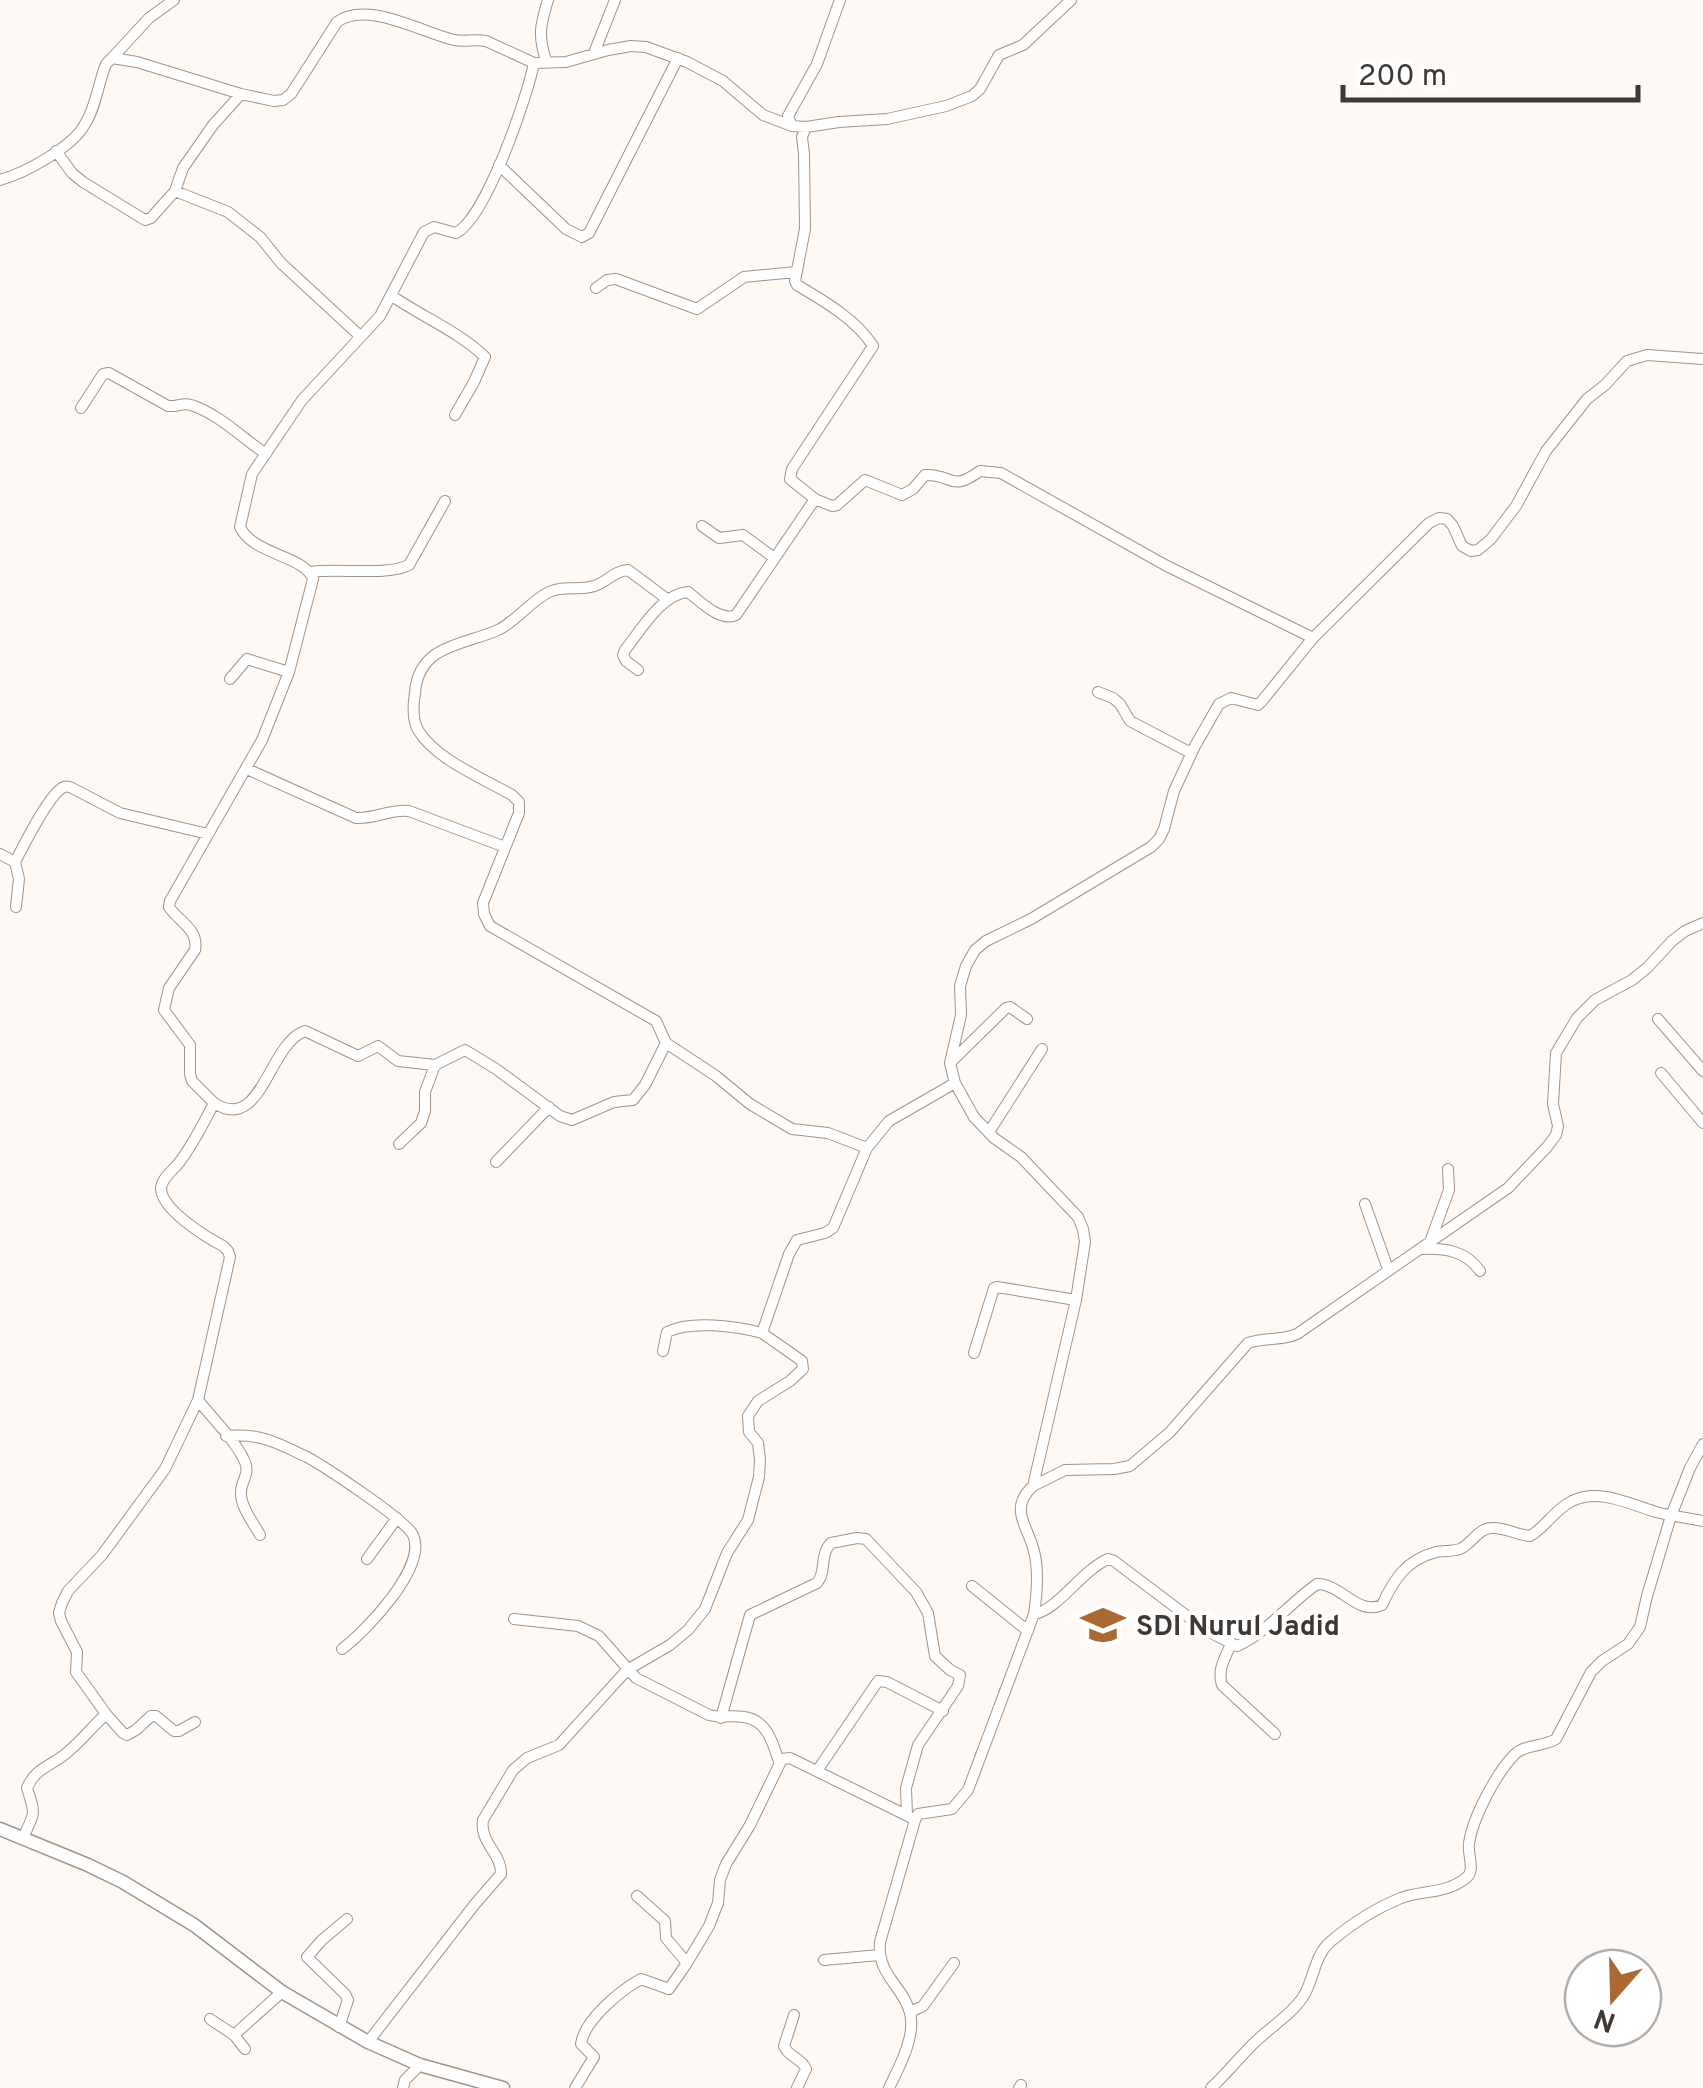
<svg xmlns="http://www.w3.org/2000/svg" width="1703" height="2088" viewBox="0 0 1703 2088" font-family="Overpass,sans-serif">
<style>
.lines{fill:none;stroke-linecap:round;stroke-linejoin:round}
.minor-casing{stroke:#a0938a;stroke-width:12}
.tertiary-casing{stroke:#a0938a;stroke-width:15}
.minor{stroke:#fff;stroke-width:10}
.tertiary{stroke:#fff;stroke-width:12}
.labels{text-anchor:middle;stroke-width:9;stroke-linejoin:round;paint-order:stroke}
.poi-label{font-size:28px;font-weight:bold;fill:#3d3834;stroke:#fff;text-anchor:start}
</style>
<rect width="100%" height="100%" fill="#fef9f5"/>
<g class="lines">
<!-- minor casing -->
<g class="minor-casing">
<path id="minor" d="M594,53L615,0
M112,58L149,18L174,0
M546,61C538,35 540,26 548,0
M792,126L788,116L817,64L840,0
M806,127L802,137L804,154L805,229L795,281L797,285C824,301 857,320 873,346L792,469L790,479L815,499L832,506L837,505L865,480L902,495L913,489L925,475C954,474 949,493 980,471L1001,473L1165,565L1313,638
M56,151L72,173L83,182L145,220L151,218L175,191L228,212L260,237L281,263L360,336
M499,165L566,229L582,237L589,233L678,58
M0,180C25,173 73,147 85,124C96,107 98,84 106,64L112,58L137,62L241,94L274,101L283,100L291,94L337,22C366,0 421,32 454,40C465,42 475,39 486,41L534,63
M175,191L183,168L213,125L241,94
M596,288L607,280L616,279L697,309L744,277L796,272
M392,296C421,316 461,333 485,357L474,382L455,415
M81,408L103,374L109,373L168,406C177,407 183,402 191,405C219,414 242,438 266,454
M702,526L719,538L743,535L773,557
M310,572C338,568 388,576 409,565L445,501
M638,670L626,661L623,655L625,650C641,630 661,594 688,592C701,602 720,622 736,615L815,499
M230,679L247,659L289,672
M1098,692L1113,698L1120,704L1130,721L1191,753
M247,769L356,818C375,819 390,809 409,811L505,847
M0,854L15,862
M16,907L19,879L15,862C23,847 50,792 64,787C67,786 70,787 72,788L120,813L208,834
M1658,1019L1703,1071
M666,1043L656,1021L490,926L484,914L483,903L519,813V802L512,795C484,779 435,759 418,730C412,719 413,705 415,693C416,677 423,663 436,654C456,641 480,639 500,629C518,619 531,601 549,592C563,585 580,591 594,586C608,582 613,571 628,570L667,599
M951,1062L1006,1008L1010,1007L1027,1019
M1661,1073L1703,1123
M214,1103C262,1134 268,1044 305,1031L358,1056L378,1046L398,1061L435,1065L465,1050L496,1069L560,1116L572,1120L614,1102L633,1100L645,1085L666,1043L716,1076L750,1104L792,1129L828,1133L867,1148
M989,1132L1042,1049
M399,1144L421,1123L425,1111V1092L435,1065
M496,1162L549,1107
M1365,1204L1388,1269
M1430,1242L1449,1190L1448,1169
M1422,1249C1446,1248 1466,1251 1480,1271
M663,1351L667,1332C691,1320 736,1326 762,1333
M974,1353L994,1288L997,1287L1076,1300
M198,1400C212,1418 236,1441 245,1462C250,1474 241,1481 241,1492C240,1506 254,1524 260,1535
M226,1436C240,1435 252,1435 265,1439C279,1443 294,1451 307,1457C325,1467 406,1520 413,1535C428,1567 365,1632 342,1649
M1033,1486L1065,1470L1114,1469L1130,1466L1170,1432L1248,1343C1264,1337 1282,1341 1297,1334L1508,1188L1547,1147L1556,1135L1558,1126L1553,1104L1556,1053L1577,1018L1595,1000L1632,980L1647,968L1672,941L1685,931L1703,923
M367,1559L397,1518
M972,1586L1028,1631
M1034,1614C1058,1610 1081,1571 1108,1559L1114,1561L1207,1631L1237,1646C1264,1635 1291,1602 1317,1584C1342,1584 1357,1616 1382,1605C1394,1579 1406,1560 1436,1552C1444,1550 1452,1552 1460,1549C1472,1544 1478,1528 1492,1528C1504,1527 1517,1535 1530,1536C1546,1527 1554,1510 1572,1501C1600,1488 1629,1504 1656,1512C1672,1516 1687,1518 1703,1521
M514,1619L578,1626L599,1636L636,1678L709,1715C721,1718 732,1715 744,1717C767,1720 773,1743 779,1762
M1231,1644C1225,1658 1217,1670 1222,1685L1275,1734
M106,1714L123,1733L127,1735L136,1730L151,1716H156L174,1731H179L195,1722
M721,1718L750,1615L817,1583C827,1571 819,1555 831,1543L857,1538L866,1539L916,1592L928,1613L935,1656L950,1670L960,1675L958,1686L918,1745L906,1788L907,1815
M817,1771L878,1681L887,1682L943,1711
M23,1837C36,1812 35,1813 27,1788C35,1767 55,1765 70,1750C83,1739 93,1726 106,1714L76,1672L77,1652L61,1621L59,1613L62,1603L68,1591L102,1555L165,1469L198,1400L230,1257L228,1251L223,1246C206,1237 162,1210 161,1189C161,1179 172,1171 178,1164C193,1145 203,1124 214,1103L192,1081L190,1074V1045L164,1010L169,988L195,950C199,929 179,922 169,907L170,901L262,740L289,672L313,579C304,555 253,555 240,527L252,474L302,400L380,316L424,232L434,227L456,233C486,218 527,98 534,63L566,62L608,50L631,46L646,47L687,62L723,81L763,115L792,126L806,127L839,122L887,119L946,106L972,96L980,89L999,55L1023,45L1071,0
M637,1896L665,1921L666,1938L687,1963
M824,1960L879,1955
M910,2012L923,2006L954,1963
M794,2015L784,2046C788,2057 802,2058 806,2069L797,2088
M210,2019L234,2035L282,1992
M339,2027L348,2000L345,1994L307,1957L322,1940L347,1919
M234,2035L245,2049
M368,2042L475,1904L501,1874C502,1854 479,1842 483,1820L513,1770L527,1758L559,1745L627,1670L670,1645L688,1630L705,1609L727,1553L748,1520L759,1477L760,1460L758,1443L749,1432L748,1416L758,1401L790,1381L803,1369L802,1361L762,1333L789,1254L797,1240L825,1233L833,1228L867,1148L889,1121L955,1083
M403,2088L405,2080L420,2065
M575,2088L594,2057L581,2044C584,2020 621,1990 641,1979L669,1989L687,1963L709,1926L718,1903L720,1880L726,1864L750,1825L782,1759L790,1758L910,1817
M889,2088C899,2067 916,2037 910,2013C903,1985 877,1976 880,1942L915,1820L918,1814L952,1809L968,1790L1034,1614C1037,1594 1039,1571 1034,1551C1028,1526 1008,1509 1033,1486L1076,1300L1085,1242L1083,1229L1078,1217L1021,1157L994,1138L974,1117L955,1083L950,1063L961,1015L960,986L966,966L975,950L986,941L1031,919L1151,847L1159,839L1164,829L1174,791L1195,746L1219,704L1231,698L1258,705L1262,701L1313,638L1429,523L1439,518L1447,519L1453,526L1462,546L1471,551L1478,550L1491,539L1516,506L1546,451L1587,399L1605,385L1627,361L1647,355L1703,359
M1019,2088L1021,2085
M1211,2088C1226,2074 1239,2058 1253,2044C1269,2028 1291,2015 1303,1997C1314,1980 1314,1956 1330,1942C1350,1925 1376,1908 1401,1898C1423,1890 1446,1894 1466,1878C1476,1871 1467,1854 1469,1843C1473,1817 1496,1774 1514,1755C1525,1744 1543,1747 1556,1739L1591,1672L1602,1661L1628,1644L1640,1627L1647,1596L1671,1516L1690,1468L1703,1444"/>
</g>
<!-- tertiary casing -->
<g class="tertiary-casing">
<path id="tertiary" d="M0,1829L88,1865L123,1882L194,1925L282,1992L368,2042L420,2065L503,2088"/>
</g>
<!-- minor -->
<use href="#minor" class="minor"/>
<!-- tertiary -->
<use href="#tertiary" class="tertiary"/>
</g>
<!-- icons -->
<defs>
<g id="school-bare" transform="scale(3.45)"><path d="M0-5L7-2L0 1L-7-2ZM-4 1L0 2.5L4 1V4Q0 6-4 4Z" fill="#a96931" stroke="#fff" stroke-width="2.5" paint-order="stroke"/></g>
</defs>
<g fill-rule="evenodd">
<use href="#school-bare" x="1103" y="1625"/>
</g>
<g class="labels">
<!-- poi labels -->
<g class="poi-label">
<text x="1136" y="1635">SDI Nurul Jadid</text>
</g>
</g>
<!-- north arrow -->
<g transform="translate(1613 1998) rotate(200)"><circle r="48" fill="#ffffff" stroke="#b1afae" stroke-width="2.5"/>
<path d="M0-8L18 38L0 25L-18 38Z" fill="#a96931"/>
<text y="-15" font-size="28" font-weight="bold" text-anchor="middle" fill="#3d3834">N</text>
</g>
<!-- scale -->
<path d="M1343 85v15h295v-15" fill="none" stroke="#3d3834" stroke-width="5"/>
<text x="1358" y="85" font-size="30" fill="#3d3834" stroke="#ffffff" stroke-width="8" paint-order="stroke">200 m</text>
</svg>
